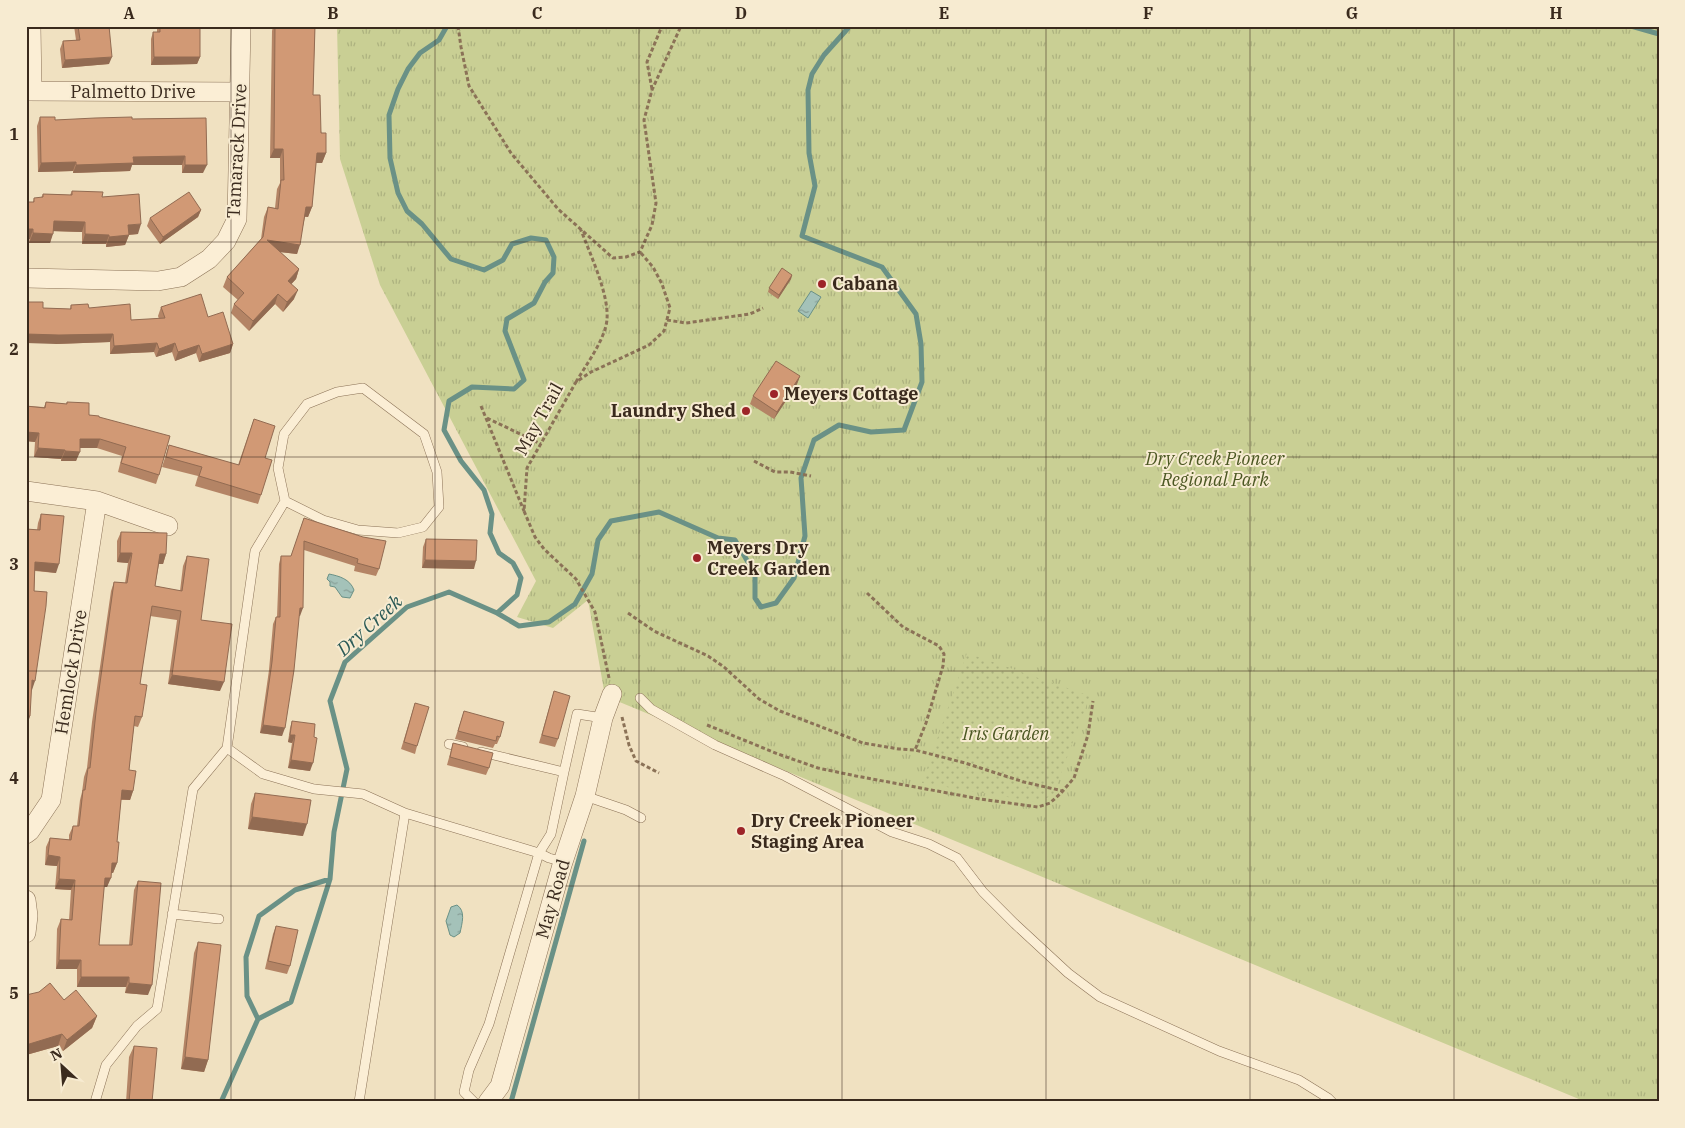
<svg xmlns="http://www.w3.org/2000/svg" width="1685" height="1128" viewBox="0 0 1685 1128" font-family="'IBM Plex Serif',serif">
<style>
.grass{fill:url(#grass-tufts)}
.garden{fill:url(#garden-dots)}
.water{fill:url(#water-ripples);stroke:#6a9186}
.lines{fill:none;stroke-linecap:round;stroke-linejoin:round}
.stream{stroke:#6a9186;stroke-width:5}
.service-casing{stroke:#8b7257;stroke-width:10}
.minor-casing{stroke:#8b7257;stroke-width:20}
.path{stroke:#8b7257;stroke-width:3;stroke-dasharray:4 2.5;stroke-linecap:butt}
.service{stroke:#fbeed5;stroke-width:9}
.minor{stroke:#fbeed5;stroke-width:19}
.wall{fill:#b48465}
.shaded-wall{fill:#926b52}
.building{fill:#d19975;stroke:#926b52}
.grid{fill:none;stroke:#3a2a1d;stroke-width:1;stroke-opacity:0.55}
.poi-dot{fill:#9d2428;stroke:#f7ebd1;stroke-width:2}
.labels{text-anchor:middle;stroke-width:4;stroke-linejoin:round;paint-order:stroke}
.street-label{font-size:18px;fill:#3a2a1d;stroke:#f7ebd1}
.poi-label{font-size:18px;font-weight:bold;fill:#3a2a1d;stroke:#f7ebd1;text-anchor:start}
.park-label{font-size:18px;font-style:italic;fill:#4b5722;stroke:#f7ebd1}
.water-label{font-size:19px;font-style:italic;fill:#2b5a56;stroke:#f7ebd1}
.neatline{fill:none;stroke:#3a2a1d;stroke-width:2}
.grid-label{font-size:16px;text-anchor:middle;font-weight:bold;fill:#3a2a1d}
</style>
<defs>
<pattern id="grass-tufts" width="24" height="20" patternUnits="userSpaceOnUse" patternTransform="scale(1.25)"><rect width="24" height="20" fill="#c9cf94"/><path d="M3 7l-1-3M5 7V3M7 7l1-3M15 17l-1-3M17 17v-4M19 17l1-3" fill="none" stroke="#adb27f"/></pattern>
<pattern id="garden-dots" width="8" height="8" patternUnits="userSpaceOnUse" patternTransform="scale(1.25)"><rect width="8" height="8" fill="#c9cf94"/><path d="M2 2h.1M6 6h.1" fill="none" stroke="#adb27f" stroke-width="1.8" stroke-linecap="round"/></pattern>
<pattern id="water-ripples" width="26" height="14" patternUnits="userSpaceOnUse" patternTransform="scale(1.25)"><rect width="26" height="14" fill="#a4c2b9"/><path d="M2 4q2-2 4 0t4 0M15 11q2-2 4 0t4 0" fill="none" stroke="#879e96"/></pattern>
</defs>
<rect width="100%" height="100%" fill="#f0e1c1"/>
<!-- grass -->
<path class="grass" d="M337,26H1659V1102H1586L605,696L588,600L553,628L517,617L536,581L380,285L340,159Z"/>
<!-- garden -->
<path class="garden" d="M967,653L1090,696L1053,795L1038,802L922,783Z"/>
<!-- water -->
<path class="water" d="M811,291L821,297L808,318L798,311Z
M329,574C339,576 350,579 354,590L350,598L342,597L335,587L330,586V582L327,579Z
M457,905C466,911 462,923 460,933L454,937L450,935L446,921L451,907Z"/>
<g class="lines">
<!-- stream -->
<path class="stream" d="M447,26L439,40L420,53L408,69L398,89L389,115L390,158L398,193L407,211L422,224L451,259L484,270L503,260L512,244L531,238L546,240L554,257L553,273L545,282L534,303L507,319L505,331L524,380L514,389L472,387L449,401L444,430L461,461L484,490L492,514L490,533L499,553L513,563L521,578L517,595L497,613
M1631,26L1659,34
M258,1019L247,996L246,957L259,916L295,890L330,879
M221,1102L258,1019L291,1002L330,879L334,832L347,769L330,701L345,662L407,607L449,592L497,613L519,626L549,622L575,604L592,574L598,540L611,521L659,512L718,538L735,540L755,574V598L761,607L776,603L794,578L805,536L801,478L814,440L839,425L871,432L904,430L922,382L921,344L916,314L882,267L802,236L815,186L809,153L808,90L812,74L824,55L850,26
M511,1102L584,841"/>
<!-- service casing -->
<g class="service-casing">
<path id="service" d="M640,698L651,709L715,745L785,776L892,832L929,844L957,858L983,892L1015,924L1068,973L1100,997L1219,1051L1299,1080L1328,1098L1332,1102
M449,744L463,747
M227,748L255,551L285,501L323,520L358,530L398,533L423,527L439,507L437,472L424,434L363,388L337,392L307,404L284,434L278,468L285,501
M481,752L564,772L551,834L539,853L549,858L564,862
M564,772L577,714L603,718
M585,796L626,810L641,818
M172,914L219,919
M95,1102L106,1065L137,1026L157,1009L193,789L227,748L263,774L314,789L363,794L405,813L539,853L489,1024L469,1070L464,1092L474,1102
M359,1102L405,813"/>
</g>
<!-- minor casing -->
<g class="minor-casing">
<path id="minor" d="M31,26L32,91
M26,91L240,92
M26,278L158,281L181,277L209,259L226,241L237,219L241,26
M26,491L97,501L168,526
M26,834L30,831L51,800L97,501
M26,900L28,916L26,933
M488,1102L500,1086L562,865L585,796L603,718L612,694"/>
</g>
<!-- path -->
<path class="path" d="M458,26L461,47L469,86L511,153L558,209L613,258L626,257L640,252L652,225L656,203L644,120L652,90L681,26
M652,89L647,62L662,26
M667,320L686,323L750,314L763,308
M576,382C586,365 606,338 607,319C609,294 590,254 581,230
M481,406L524,511
M487,418L541,444
M754,461L775,472H790L811,476
M867,593L903,627L939,646L944,654L943,666L926,723L915,750
M628,613L654,631L708,656L724,667L759,699L780,711L863,743L899,749L915,750L965,763L1024,782L1063,791
M609,678L595,612L576,579L544,549L535,537L524,511L527,468L576,382L591,372L649,345L664,331L670,308L662,284L653,267L640,252
M622,717L629,745L636,761L659,773
M707,725L778,754L818,768L856,776L980,799L1038,807L1050,803L1061,793L1074,778L1088,735L1093,701"/>
<!-- service -->
<use href="#service" class="service"/>
<!-- minor -->
<use href="#minor" class="minor"/>
</g>
<!-- wall -->
<path class="wall" d="M74,26H109V64L62,68L60,49L63,41L76,40Z
M157,26H200V57L197,64L151,65V39L153,32H157Z
M273,26H315L313,95L326,153L322,163H316L312,207L308,217H305L297,254L280,252L299,269L296,279L291,284L294,299L283,312L275,304L249,331L231,313L234,304L238,300L223,287L227,277L261,239L264,217L268,207L275,208L277,189L280,183V158H270L272,31Z
M40,117L55,120L206,118L203,173H182V165H132L130,171L73,173V171L38,172L37,126Z
M72,191L102,197L138,234L129,235L125,245L106,247V244H82V232L53,231L50,243H29L33,202L34,198H41L43,194L70,195Z
M201,210L198,217L160,244L147,226L150,218Z
M792,275L791,279L778,299L768,292L769,288Z
M71,305L89,308L131,320L159,319L158,316L161,307L208,317L233,344L230,353L199,362L196,353L175,361L172,352L156,357L154,352L110,354V342L56,344L43,308L70,309Z
M800,376L797,384L774,419L750,404L753,396Z
M46,402L66,404L67,402L89,415L99,417L159,475L156,484L118,472L122,456L97,448H80L76,461H61V459L34,457L35,442L26,441V406L44,407Z
M254,419L265,458L261,495L258,504L195,486L198,476L162,467L169,445L238,465Z
M41,514L56,573L35,571L30,716L27,725H26V529L37,530L38,523Z
M304,518L379,569L376,576L354,571L355,566L304,550L300,616H299L282,736L260,733L269,670L273,624L276,617H277L279,564L281,556H291Z
M121,532L166,554L163,564H159L155,586L180,591L183,566L187,556L201,620L220,691L168,684L177,620L150,616L140,684L142,717L138,727L134,726L129,770L133,791L130,800H121L117,842V863L113,873H111L107,887H104L99,945H129L134,890L138,881L148,995L125,993L126,987H77V969H56L57,929L61,919L69,920L71,890L55,889L57,866L45,865L46,847L50,838L69,840V835L73,826H77L80,800L82,792L84,777L87,768L92,722L111,591L114,582L125,583L128,563L117,562V541Z
M426,539L474,569L422,568L423,547Z
M554,691L558,739L555,747L539,743Z
M415,703L417,746L415,754L401,749Z
M464,711L500,737L497,744H495L493,748L455,739Z
M292,721L314,737L310,771L288,768L292,743L288,742L290,728Z
M453,743L489,768L486,775L447,765Z
M255,793L303,836L248,829L251,804Z
M276,926L290,966L287,974L265,969L273,934Z
M198,942L208,1060L204,1072L181,1069L194,953Z
M26,995L64,1000L97,1016L92,1028L63,1051L58,1046L26,1055Z
M134,1046L152,1102H126L129,1057Z"/>
<!-- shaded-wall -->
<path class="shaded-wall" d="M112,57L109,64L62,68L65,60Z
M154,57H200L197,64L151,65Z
M274,149H283L280,158H270Z
M317,153H326L322,163H314Z
M185,156L182,165H132L130,171L73,173L76,165L133,157Z
M76,162L73,171L38,172L41,163Z
M185,165H207L203,173H182Z
M306,207H312L308,217L303,216Z
M201,210L198,217L160,244L163,237Z
M54,221L85,222L82,232L50,231Z
M141,224L138,234L125,235L128,225Z
M26,229H33L30,239H26Z
M33,233L53,234L50,243H29Z
M85,234L109,235L106,244H82Z
M129,235L125,245L106,247L109,237Z
M267,240L300,245L297,254L263,250Z
M299,269L296,279L285,291L288,281Z
M792,275L791,279L778,299L779,295Z
M298,290L294,299L283,312L287,302Z
M278,294L275,304L249,331L253,321Z
M26,334H113L110,342L56,344L26,343Z
M157,343L154,352L110,354L114,346Z
M175,343L172,352L156,357L159,349Z
M233,344L230,353L199,362L202,354Z
M199,345L196,353L175,361L178,352Z
M800,376L797,384L774,419L777,412Z
M26,432L39,433L35,442L26,441Z
M80,439H100L97,448H77Z
M38,448L65,450L61,459L34,457Z
M65,451L80,452L76,461H61Z
M120,553H132L128,563L117,562Z
M160,554H166L163,564H157Z
M425,560L476,561L474,569L422,568Z
M35,562L59,564L56,573L32,570Z
M300,608H303L300,616H297Z
M172,675L224,682L220,691L168,684Z
M32,680L35,681L32,690Z
M26,716H30L27,725H26Z
M263,725L285,728L282,736L260,733Z
M290,735H295L292,743L288,742Z
M291,760L313,763L310,771L288,768Z
M122,790L133,791L130,800L119,799Z
M252,817L307,824L303,836L248,829Z
M48,855L60,857L57,866L45,865Z
M112,863H117L113,873L108,872Z
M105,878H111L107,887H101Z
M59,879L75,880L71,890L55,889Z
M59,960H81L77,969H56Z
M81,977H129L126,987H77Z
M129,983L152,985L148,995L125,993Z
M97,1016L92,1028L63,1051L67,1040Z
M62,1034L58,1046L26,1055V1045Z
M185,1057L208,1060L204,1072L181,1069Z"/>
<!-- building -->
<path class="building" d="M78,26H109L112,57L65,60L63,41L80,40Z
M160,26H200V57H154L153,32H160Z
M275,26H315L313,95H320L321,133H326V153H317L312,207H306L300,245L267,240L299,269L288,281L298,290L287,302L278,294L253,321L234,304L244,293L227,277L263,237L268,207L278,209L281,180H284L283,149H274Z
M40,117H55V120L95,118L132,117V119L206,118L207,165H185V156L133,157L134,163L76,165V162L41,163Z
M72,191L103,192L102,197L139,194L141,224L128,225L129,235L109,237V235L85,234V222L54,221L53,234L33,233V229H26V202H34V198L43,197V194L72,195Z
M189,192L201,210L163,237L150,218Z
M782,268L792,275L779,295L769,288Z
M201,294L208,317L223,312L233,344L202,354L199,345L178,352L175,343L159,349L157,343L114,346L113,334L59,335L26,334V302H43V308L71,309V305L88,304L89,308L130,304L131,320L165,318L161,307Z
M776,361L800,376L777,412L753,396Z
M46,402L67,404V402L89,403V415L99,416V417L170,436L159,475L121,463L126,447L100,439H80V452L65,451V450L38,448L39,433L26,432V406L45,408Z
M254,419L275,426L265,458L272,460L261,495L199,476L202,467L166,457L169,445L239,465Z
M41,514L64,516L59,564L35,562L34,591L47,592L46,606L35,681L32,680L30,716H26V529L40,530Z
M304,518L363,537L386,541L379,569L357,563L358,559L304,541L303,608H300L294,670L285,728L263,725L272,662L276,617H280L281,556H291Z
M121,532L167,533L166,554H160L155,586L182,591L187,556L209,559L201,620L232,624L224,682L172,675L181,611L152,606L140,684L147,685L142,717L135,716L129,770L136,771L133,791L122,790L117,842H119L117,863H112L111,878H105L99,945H132L138,881L161,883L152,985L129,983V977H81V960H59L61,919L72,920L75,880L59,879L60,857L48,855L50,838L71,840L73,826H79L83,790H85L88,768H90L96,712L114,582L127,583L132,553H120Z
M426,539L477,540L476,561L425,560Z
M554,691L570,696L558,739L542,735Z
M415,703L429,707L417,746L404,742Z
M464,711L504,722L500,737L497,736L496,741L458,731Z
M292,721L315,724L314,737L317,738L313,763L291,760L295,735H290Z
M453,743L493,753L489,768L450,757Z
M255,793L311,800L307,824L252,817Z
M276,926L298,930L290,966L268,961Z
M198,942L221,945L208,1060L185,1057Z
M50,983L64,1000L76,990L97,1016L67,1040L62,1034L26,1045V995L39,992Z
M134,1046L157,1048L152,1102H129Z"/>
<!-- grid -->
<path class="grid" d="M231,26V1102M435,26V1102M639,26V1102M842,26V1102M1046,26V1102M1250,26V1102M1454,26V1102M26,242H1659M26,457H1659M26,671H1659M26,886H1659"/>
<!-- markers -->
<g class="poi-dot">
<circle cx="822" cy="284" r="5"/>
<circle cx="774" cy="394" r="5"/>
<circle cx="746" cy="411" r="5"/>
<circle cx="697" cy="558" r="5"/>
<circle cx="741" cy="831" r="5"/>
</g>
<g class="labels">
<!-- street labels -->
<g class="street-label">
<text x="133" y="98">Palmetto Drive</text>
<text transform="translate(237 151) rotate(-87)" y="6">Tamarack Drive</text>
<text transform="translate(539 419) rotate(-61)" y="6">May Trail</text>
<text transform="translate(71 672) rotate(-81)" y="6">Hemlock Drive</text>
<text transform="translate(553 899) rotate(-74)" y="6">May Road</text>
</g>
<!-- poi labels -->
<g class="poi-label">
<text x="832" y="290">Cabana</text>
<text x="784" y="400">Meyers Cottage</text>
<text x="736" y="417" text-anchor="end">Laundry Shed</text>
<text x="707" y="554">Meyers Dry<tspan x="707" dy="21">Creek Garden</tspan></text>
<text x="751" y="827">Dry Creek Pioneer<tspan x="751" dy="21">Staging Area</tspan></text>
</g>
<!-- park labels -->
<g class="park-label">
<text x="1215" y="465">Dry Creek Pioneer<tspan x="1215" dy="21">Regional Park</tspan></text>
<text x="1006" y="740">Iris Garden</text>
</g>
<!-- water labels -->
<g class="water-label">
<text transform="translate(369 625) rotate(-42)" y="7">Dry Creek</text>
</g>
</g>
<!-- border -->
<rect width="1685" height="1128" fill="none" stroke="#f7ebd1" stroke-width="55"/>
<!-- north arrow -->
<g transform="translate(62 1066) rotate(334)" stroke="#f7ebd1" stroke-width="4" paint-order="stroke">
<path d="M0-4L9 19L0 12L-9 19Z" fill="#3a2a1d"/>
<text y="-8" font-size="14" font-weight="bold" text-anchor="middle" fill="#3a2a1d">N</text>
</g>
<rect x="28" y="28" width="1630" height="1072" class="neatline"/>
<g class="grid-label">
<text x="129" y="19">A</text>
<text x="333" y="19">B</text>
<text x="537" y="19">C</text>
<text x="741" y="19">D</text>
<text x="944" y="19">E</text>
<text x="1148" y="19">F</text>
<text x="1352" y="19">G</text>
<text x="1556" y="19">H</text>
<text x="14" y="140">1</text>
<text x="14" y="355">2</text>
<text x="14" y="570">3</text>
<text x="14" y="784">4</text>
<text x="14" y="999">5</text>
</g>
</svg>
